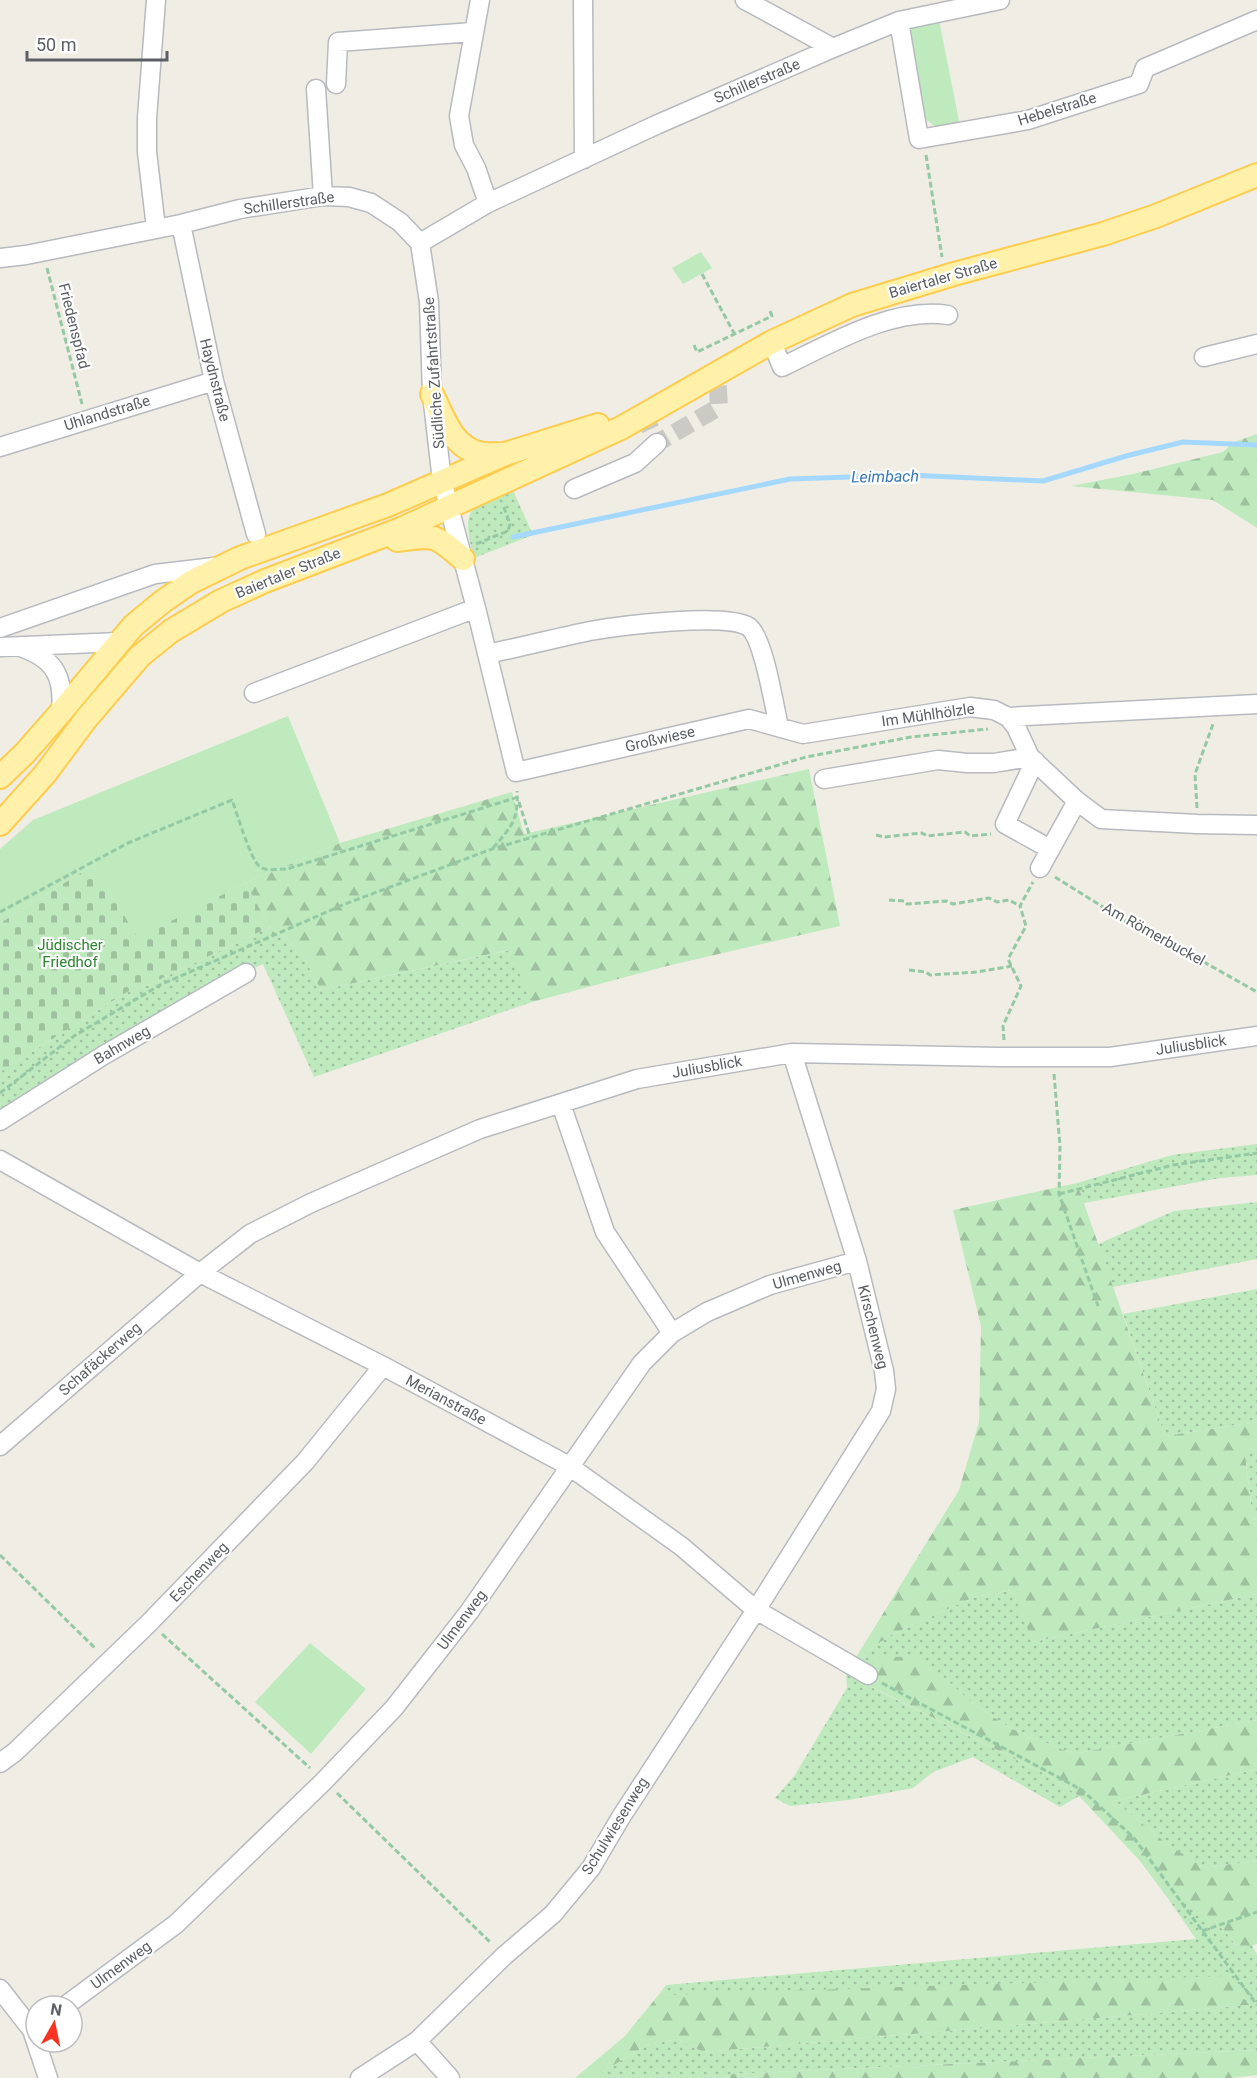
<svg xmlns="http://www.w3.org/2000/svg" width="1257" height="2078" viewBox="0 0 1257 2078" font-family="Roboto,sans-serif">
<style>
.grass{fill:url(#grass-dots)}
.forest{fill:url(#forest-firs)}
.cemetery{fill:url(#cemetery-stones)}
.green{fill:#beeabe}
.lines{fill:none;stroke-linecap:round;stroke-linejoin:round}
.stream{stroke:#a5d8ff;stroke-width:5}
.minor-tunnel{stroke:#cbcac4;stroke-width:18;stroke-dasharray:18 9;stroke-linecap:butt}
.minor-casing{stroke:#b7babf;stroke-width:21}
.major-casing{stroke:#fecd4f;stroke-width:26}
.path{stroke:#95c9a4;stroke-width:3;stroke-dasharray:6 3;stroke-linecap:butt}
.minor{stroke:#fff;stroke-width:18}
.major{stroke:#fff1aa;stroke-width:22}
.labels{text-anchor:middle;stroke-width:4.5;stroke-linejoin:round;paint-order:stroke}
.street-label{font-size:15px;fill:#5c6066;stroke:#fff}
.park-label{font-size:15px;fill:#2d8431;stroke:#fff}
.water-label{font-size:16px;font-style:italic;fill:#3878bb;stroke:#fff}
</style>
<defs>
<pattern id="grass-dots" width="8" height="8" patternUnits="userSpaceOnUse" patternTransform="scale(1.5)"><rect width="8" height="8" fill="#beeabe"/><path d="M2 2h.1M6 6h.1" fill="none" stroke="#9ec19e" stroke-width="1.8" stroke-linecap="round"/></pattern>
<pattern id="forest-firs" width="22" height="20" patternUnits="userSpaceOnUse" patternTransform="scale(1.5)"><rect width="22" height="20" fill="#beeabe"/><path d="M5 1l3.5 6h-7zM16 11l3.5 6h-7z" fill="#9ec19e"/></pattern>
<pattern id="cemetery-stones" width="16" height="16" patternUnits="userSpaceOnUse" patternTransform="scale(1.5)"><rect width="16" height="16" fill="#beeabe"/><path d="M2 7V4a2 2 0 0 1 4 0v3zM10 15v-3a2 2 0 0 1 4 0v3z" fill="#9ec19e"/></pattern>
</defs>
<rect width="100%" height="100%" fill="#f0ede4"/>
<!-- grass -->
<path class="grass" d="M512,488L533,535L474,558C461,509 467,507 512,488Z
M270,927L299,948L321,990L510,950L532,1002L314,1077L263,964L176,1005L0,1126V1072L127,992L148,985Z
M1257,1144V1175L1220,1178L1084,1203L1077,1183L1172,1155Z
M1257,1202V1259L1113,1287L1098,1244L1174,1211Z
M1257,1289V1422L1165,1436L1123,1314Z
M1257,1450V1519L1253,1520L1245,1454Z
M1013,1590L1033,1642L1257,1594V1720L1073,1754L1010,1728L971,1702L941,1675L865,1684L1049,1776L1079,1796L1060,1807L973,1757L933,1772L913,1788L849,1800L790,1806L775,1798L795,1775L847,1688L846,1673L855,1659L891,1635L974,1597Z
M1257,1769V1860L1204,1868L1166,1843L1115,1801Z
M1181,1892L1204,1916L1224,1930L1240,1950L1252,1945L1257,1955V2050L731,2074L722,2078H592L647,2045L678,2039L703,2052L1248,2005L668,1995L660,1993L666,1985L1196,1939L1169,1900Z"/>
<!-- forest -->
<path class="forest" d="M1257,434V528L1213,500L1071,486L1133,474L1223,452L1234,442Z
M809,769L840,926L667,966L532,1002L509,950L321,990L299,948L270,927L245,883L340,843L512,792L524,834Z
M1077,1183L1165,1436L1257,1422V1450L1245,1455L1253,1520L1257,1519V1594L1033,1642L1012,1590L974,1597L891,1635L855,1659L959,1490L979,1422L981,1326L953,1210Z
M913,1656L941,1675L971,1702L1010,1728L1073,1754L1257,1720V1769L1115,1801L1166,1843L1204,1868L1257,1860V1944L1240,1950L1224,1930L1204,1916L1181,1892L1169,1900L1140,1861L1079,1796L1049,1776L864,1683L875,1658Z
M1226,1976L1249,2005L703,2052L678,2039L647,2045L592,2078H575L625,2036L660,1993L668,1995Z
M1257,2050V2075L1230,2078H722L731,2074Z"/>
<!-- cemetery -->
<path class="cemetery" d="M93,865L138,937L245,883L270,927L148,985L127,992L0,1072V923Z"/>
<!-- green -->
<path class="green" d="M939,20L960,126L937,128L927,120L924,115L906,28Z
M701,252L712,268L683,284L672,268Z
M288,716L340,843L245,883L138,938L93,865L0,923V849L33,820Z
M310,1643L366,1689L311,1754L255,1702Z"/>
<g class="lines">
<!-- stream -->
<path class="stream" d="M513,537L790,479L909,475L1043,481L1126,456L1183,442L1257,445"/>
<!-- minor-tunnel -->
<path class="minor-tunnel" d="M643,413L657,443L719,407L717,372"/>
<!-- minor casing -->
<g class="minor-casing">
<path id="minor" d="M156,0L147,118V152L156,228
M480,0L459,116L464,145L476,168L488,203
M583,0L584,159
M745,0L833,48
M899,21L919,139L1028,120L1139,84L1145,68L1257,20
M336,84L338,42L473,32
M316,89L323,196
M181,224L214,381L256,534
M420,243L429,302L432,394L442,481L476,608L516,772L749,719L803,734L970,707L994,710L1008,717L1016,727L1030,757L1077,801L1101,819L1197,824L1257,825
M420,243L488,203L656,125L833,48L899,21L1000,0
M0,258L26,255L181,224L240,209L323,196L349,197L371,203L400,222L420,243
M772,342L782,367C830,344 894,306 948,315
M1204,357L1257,344
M0,447L214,381
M574,489L635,463L657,443
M0,628L155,574L214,567
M0,647L120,642
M23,648C56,660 64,678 61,712
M487,654C522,647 556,638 590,631C618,626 727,612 749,627C764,639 774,706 779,727
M254,693L476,608
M1008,717L1257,704
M1035,761L1005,824L1050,849
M824,779L938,760L967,763H994L1030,757
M1040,868L1077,801
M561,1104L605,1232L672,1333
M0,1121L104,1055L246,973
M0,1160L200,1273L383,1366L569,1466L681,1546L756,1610L868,1675
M0,1446L200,1273L250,1234L311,1203L480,1129L637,1079L792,1053L998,1057H1110L1257,1036
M0,1763L15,1752L148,1624L305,1462L383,1366
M0,1989L32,2030L36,2042
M65,2006L176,1924L323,1782L394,1708L469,1612L642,1363L672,1333L707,1312L770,1285L857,1261
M417,2041L450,2078
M36,2042L48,2078
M360,2078L417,2041L504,1956L553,1914L591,1868L621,1817L756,1610L881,1411L886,1389L884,1371L857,1261L792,1053"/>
</g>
<!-- major casing -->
<g class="major-casing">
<path id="major" d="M432,394C443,416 452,447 479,453C486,455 495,454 503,454
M397,540C435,535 433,533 463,559
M0,777L25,753L61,712L133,626L162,602L191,582L240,558L388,505L505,454L598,425
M0,824L45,774L86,719L140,656L171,631L221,601L265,581L401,529L621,428L772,342L852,305L954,274L1103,234L1156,216L1257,175"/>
</g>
<!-- path -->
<path class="path" d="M926,155L942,257
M47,268L82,404
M702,274L734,333
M694,345L697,352L772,316L770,311
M476,544L508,531L510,524L503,505
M519,802L530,837
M1197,808L1195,774L1213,724
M876,835L884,837L922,833L927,836L965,832L970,836L991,834
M493,848C511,827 519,820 517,791
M1055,877L1143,932L1188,953L1257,992
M889,900L904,901L907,904L946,901L953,904L989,898L997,902L1009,900L1020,906
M0,912L128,843L232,800C237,813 250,858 259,866C266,872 278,869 287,869L518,797
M909,970L926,972L930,975L977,972L1012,966
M1004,1040L1003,1026L1021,986L1008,959L1026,926L1020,906L1033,882
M1054,1074L1060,1146L1059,1194L1098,1306
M0,1093L74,1036L160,985L345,904L492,849L806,757L911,737L988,729
M1059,1194L1173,1165L1257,1153
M0,1555L96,1649
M162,1634L310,1768
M882,1683L1082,1790L1134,1838L1257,2005
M337,1793L491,1943
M1202,1931L1257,1912"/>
<!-- minor -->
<use href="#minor" class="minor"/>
<!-- major -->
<use href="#major" class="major"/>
</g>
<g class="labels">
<!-- street labels -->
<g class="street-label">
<text transform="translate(757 81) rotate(-23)" y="5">Schillerstraße</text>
<text transform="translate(1057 109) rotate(-17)" y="5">Hebelstraße</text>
<text transform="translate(289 203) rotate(-8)" y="5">Schillerstraße</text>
<text transform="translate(943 278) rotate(-16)" y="5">Baiertaler Straße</text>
<text transform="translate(74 326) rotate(76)" y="5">Friedenspfad</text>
<text transform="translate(434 373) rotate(-94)" y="5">Südliche Zufahrtstraße</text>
<text transform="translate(215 380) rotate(76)" y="5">Haydnstraße</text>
<text transform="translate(107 413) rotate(-17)" y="5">Uhlandstraße</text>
<text transform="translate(288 573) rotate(-22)" y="5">Baiertaler Straße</text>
<text transform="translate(928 715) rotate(-8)" y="5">Im Mühlhölzle</text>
<text transform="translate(660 739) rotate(-13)" y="5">Großwiese</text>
<text transform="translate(1154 934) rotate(29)" y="5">Am Römerbuckel</text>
<text transform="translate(122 1045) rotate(-30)" y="5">Bahnweg</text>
<text transform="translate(1191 1045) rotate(-8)" y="5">Juliusblick</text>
<text transform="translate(707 1067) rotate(-10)" y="5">Juliusblick</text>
<text transform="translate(807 1275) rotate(-16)" y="5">Ulmenweg</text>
<text transform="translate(873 1327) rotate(76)" y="5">Kirschenweg</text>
<text transform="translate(100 1359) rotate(-41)" y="5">Schafäckerweg</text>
<text transform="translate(446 1400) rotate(28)" y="5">Merianstraße</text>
<text transform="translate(199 1572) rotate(-46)" y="5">Eschenweg</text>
<text transform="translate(462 1620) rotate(-53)" y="5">Ulmenweg</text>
<text transform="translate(615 1826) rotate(-58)" y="5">Schulwiesenweg</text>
<text transform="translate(121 1965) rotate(-36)" y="5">Ulmenweg</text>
</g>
<!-- park labels -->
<g class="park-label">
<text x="70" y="950">Jüdischer<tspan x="70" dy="17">Friedhof</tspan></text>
</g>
<!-- water labels -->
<g class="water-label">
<text transform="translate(885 476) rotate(-1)" y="6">Leimbach</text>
</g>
</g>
<!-- north arrow -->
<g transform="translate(54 2024) rotate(9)"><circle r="28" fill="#ffffff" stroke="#bebfc2" stroke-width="1.5"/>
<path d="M0-4.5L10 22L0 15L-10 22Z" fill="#f93321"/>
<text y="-9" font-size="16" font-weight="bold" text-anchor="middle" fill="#5c6066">N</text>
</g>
<!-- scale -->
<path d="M27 51v9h140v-9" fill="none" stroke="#5c6066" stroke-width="3"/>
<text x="36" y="51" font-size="18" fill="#5c6066" stroke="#ffffff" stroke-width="4.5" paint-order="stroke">50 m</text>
</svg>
